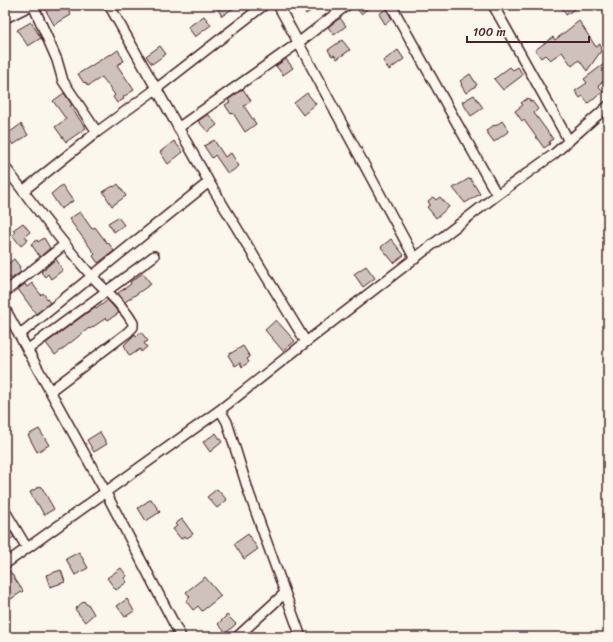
<svg xmlns="http://www.w3.org/2000/svg" width="613" height="642" viewBox="0 0 613 642" font-family="Sriracha,sans-serif">
<style>
.building{fill:#cfc2bc;stroke:#4a1f2b}
.lines{fill:none;stroke-linecap:round;stroke-linejoin:round}
.minor-casing{stroke:#4a1f2b;stroke-width:12}
.secondary-casing{stroke:#4a1f2b;stroke-width:16}
.minor{stroke:#fbf7ec;stroke-width:9}
.secondary{stroke:#fbf7ec;stroke-width:13}
</style>
<rect width="100%" height="100%" fill="#fbf7ec"/>
<filter id="ink" filterUnits="userSpaceOnUse"><feTurbulence type="fractalNoise" baseFrequency=".025" numOctaves="2"/><feDisplacementMap in="SourceGraphic" scale="8" xChannelSelector="R" yChannelSelector="G"/><feConvolveMatrix kernelMatrix="1 2 1 2 8 2 1 2 1" color-interpolation-filters="sRGB"/></filter>
<g filter="url(#ink)">
<!-- building -->
<path class="building" d="M52,5H65L71,15L54,25L45,9Z
M215,5H238L222,16Z
M300,5H319L306,14Z
M354,5H372L361,14Z
M560,5H580L566,15Z
M386,9L392,19L385,24L379,14Z
M204,16L211,25L195,37L188,27Z
M340,18L346,26L334,35L328,27Z
M579,21L596,47L600,44L601,51L587,71L579,60L572,66L562,52L550,60L545,55L541,58L535,50L553,37L555,40Z
M31,22L41,38L28,46L17,30Z
M342,40L350,50L337,59L334,55L332,56L328,50Z
M160,46L166,54L152,64L146,56Z
M118,50L124,61L117,65L134,90L123,97L124,99L117,103L113,97L115,95L102,77L88,86L85,82L84,83L78,74L110,54L111,55Z
M398,50L404,59L389,70L383,61Z
M286,59L293,68L283,75L276,66Z
M608,61V78L598,85L603,92L588,103L583,96L580,98L575,91L587,83L584,79Z
M510,67L513,70L518,67L523,75L503,90L494,79Z
M470,74L477,85L466,93L461,85L462,84L460,81Z
M243,89L251,101L244,106L256,124L245,132L233,113L231,114L225,105L230,102L228,100Z
M64,93L72,105L70,106L86,128L66,142L55,127L66,119L53,101Z
M307,93L316,104L303,115L294,103Z
M474,95L483,108L471,116L462,102Z
M528,98L531,102L532,101L538,109L534,113L553,139L549,142L550,144L544,148L524,120L522,121L515,111L523,105L521,103Z
M208,114L217,125L208,132L198,121Z
M502,121L509,131L494,142L486,131L494,125L495,126Z
M21,124L28,135L13,145L6,135Z
M214,140L225,157L231,153L239,166L228,174L215,155L212,158L204,146Z
M174,141L183,152L168,164L160,152Z
M470,178L480,194L465,203L453,188Z
M118,184L126,196L112,206L103,192L113,186L114,187Z
M62,185L73,201L61,209L51,194Z
M433,197L436,200L440,197L449,207L436,218L427,207L430,205L428,201Z
M80,212L92,229L95,227L107,243L108,242L114,251L98,263L93,256L95,254L69,219Z
M118,217L124,225L114,232L108,223Z
M23,223L30,232L25,236L28,240L21,246L12,235L15,233L13,230Z
M44,238L50,248L40,257L31,244L37,240L38,242Z
M391,239L404,255L394,263L381,247Z
M14,259L20,267L19,269L21,272L11,279L5,271V266Z
M56,259L63,270L51,279L48,274L45,277L41,272Z
M366,266L375,278L363,287L354,274Z
M143,273L151,284L125,302L118,293L131,284L130,282Z
M32,283L41,295L43,293L50,303L36,314L18,289L25,284L27,287Z
M108,300L119,313L108,320L106,318L90,329L89,328L55,355L46,343L95,307L96,309Z
M276,320L295,341L283,351L265,330Z
M141,332L148,341L144,343L147,347L141,352L140,349L130,356L125,349L126,348L124,345L135,334L136,336Z
M243,346L250,357L247,359L249,362L242,367L240,363L235,366L228,355Z
M39,429L49,445L37,452L28,435Z
M100,432L107,444L94,452L87,440Z
M216,433L222,442L210,452L203,442Z
M41,486L54,509L44,515L38,504H36L30,492Z
M217,489L227,500L217,508L207,497Z
M151,499L160,512L146,521L138,508Z
M182,519L193,534L187,538L185,536L181,539L173,529L177,526L175,524Z
M5,523L14,537L5,543Z
M248,534L258,549L244,559L234,544Z
M79,552L88,568L75,575L66,559Z
M121,568L127,576L124,578L127,582L116,590L107,578Z
M9,570L23,591L5,603V572Z
M61,570L65,582L50,587L46,575Z
M205,577L221,596L202,611L198,606L193,610L186,601L190,597L186,592Z
M127,599L134,611L125,617L117,606Z
M84,601L87,605L88,604L94,614L85,622L75,609Z
M227,615L236,624L226,633L218,624Z"/>
<g class="lines">
<!-- minor casing -->
<g class="minor-casing">
<path id="minor" d="M33,5L57,60L63,81L97,132
M109,5L209,182L306,342
M278,5L415,259
M391,5L497,195
M493,5L569,141
M178,128L298,43L347,5
M5,167C32,203 59,239 89,273C103,289 122,303 133,323V327L127,333L50,391
M23,191L97,132L156,89L264,5
M5,292L64,245
M5,309L105,491L181,637
M19,335L209,182
M27,350L154,256
M220,410L227,422L249,493L301,637
M5,511L27,548
M5,564L220,410L306,342L497,195L554,154L608,106
M237,637L285,593"/>
</g>
<!-- secondary casing -->
<g class="secondary-casing">
<path id="secondary" d="M5,16L27,5"/>
</g>
<!-- minor -->
<use href="#minor" class="minor"/>
<!-- secondary -->
<use href="#secondary" class="secondary"/>
</g>
</g>
<!-- margin -->
<rect width="613" height="642" fill="none" stroke="#fbf7ec" stroke-width="20"/>
<rect x="10" y="10" width="593" height="622" fill="none" stroke="#4a1f2b" stroke-width="1.5" filter="url(#ink)"/>
<!-- scale -->
<path d="M467 36v6h122v-6" fill="none" stroke="#4a1f2b" stroke-width="2"/>
<text x="473" y="36" font-size="12" fill="#4a1f2b" stroke="#fbf7ec" stroke-width="3" paint-order="stroke">100 m</text>
</svg>
